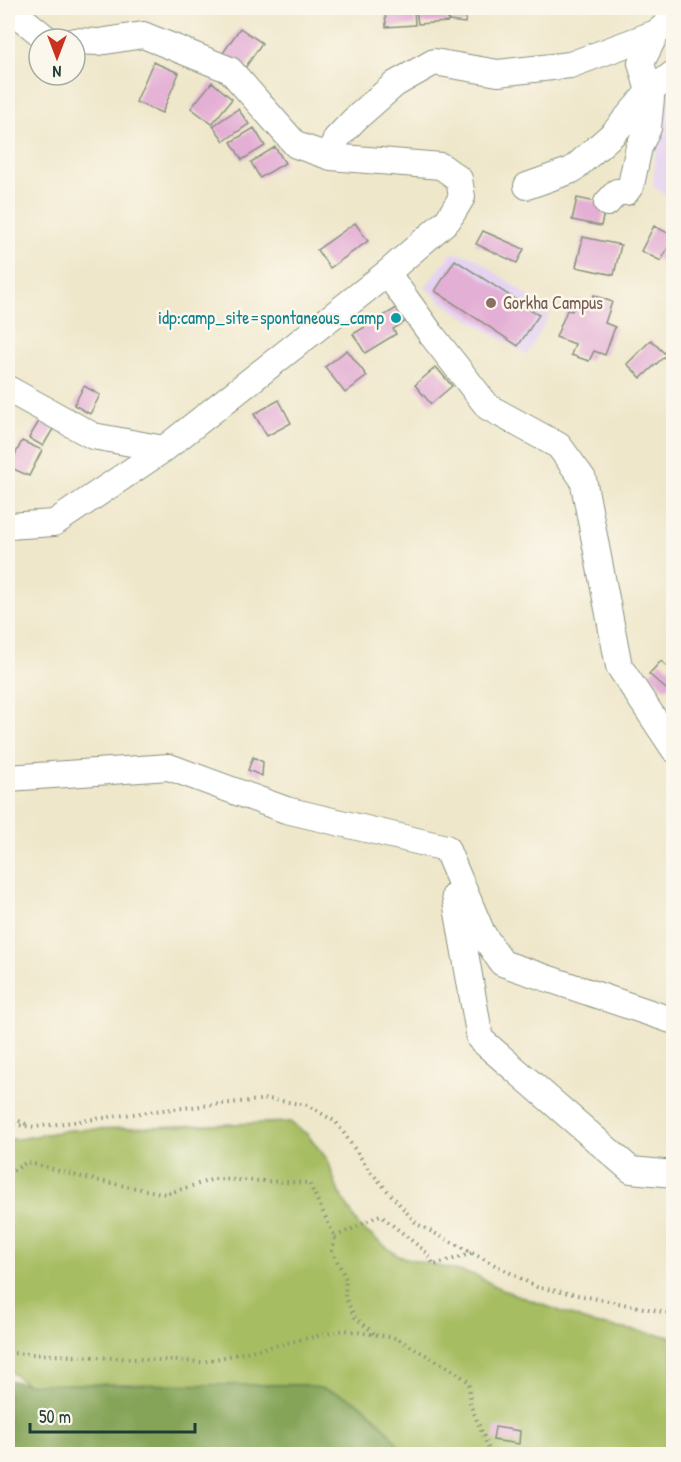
<svg xmlns="http://www.w3.org/2000/svg" width="681" height="1462" viewBox="0 0 681 1462" font-family="'Patrick Hand',sans-serif">
<style>
.built{fill:#e5d3f1}
.green{fill:#a7bd62;stroke:#637d4b;stroke-width:1.5}
.forest{fill:#85a458;stroke:#527046;stroke-width:1.5}
.building{fill:#e4afd5}
.lines{fill:none;stroke-linecap:round;stroke-linejoin:round}
.minor-casing{stroke:#87927f;stroke-width:28}
.path{stroke:#87927f;stroke-width:4;stroke-dasharray:1.5 4.5;stroke-linecap:butt}
.minor{stroke:#fff;stroke-width:26}
.education-dot{fill:#8d6e63;stroke:#fbf7ec;stroke-width:2}
.culture-dot{fill:#0f9aa8;stroke:#fbf7ec;stroke-width:2}
.labels{text-anchor:middle;stroke-width:5;stroke-linejoin:round;paint-order:stroke}
.education-label{font-size:18px;fill:#785e54;stroke:#fbf7ec;text-anchor:start}
.culture-label{font-size:18px;fill:#0d838f;stroke:#fbf7ec;text-anchor:end}
</style>
<rect width="100%" height="100%" fill="#fbf7ec"/>
<filter id="ink" filterUnits="userSpaceOnUse"><feTurbulence type="fractalNoise" baseFrequency=".0167" numOctaves="2"/><feDisplacementMap in="SourceGraphic" scale="12" xChannelSelector="R" yChannelSelector="G"/><feConvolveMatrix kernelMatrix="1 2 1 2 8 2 1 2 1" color-interpolation-filters="sRGB"/></filter>
<filter id="wash" filterUnits="userSpaceOnUse"><feTurbulence type="fractalNoise" baseFrequency=".008" numOctaves="4" result="noise"/><feDisplacementMap in="SourceGraphic" scale="24" xChannelSelector="R" yChannelSelector="G"/><feGaussianBlur stdDeviation="1.35" result="paint"/><feColorMatrix in="noise" values="0 0 0 0 0 0 0 0 0 0 0 0 0 0 0 0 0 1.4 0 .05"/><feComposite in="paint" operator="in"/></filter>
<g filter="url(#wash)">
<rect width="100%" height="100%" fill="#efe7ca"/>
<!-- built -->
<path class="built" d="M673,53V200L653,186L662,64Z
M452,253L472,256L551,312L527,355L446,305L425,287Z"/>
<!-- green -->
<path class="green" d="M290,1122L307,1134L328,1160L337,1188L359,1226L398,1256L475,1275L503,1290L595,1324L673,1337V1454H405C373,1411 361,1395 305,1385L27,1384L8,1370V1139H19L69,1130Z"/>
<!-- forest -->
<path class="forest" d="M8,1380L27,1384L305,1385C361,1395 373,1411 405,1454H8Z"/>
<g id="blocks">
<!-- building -->
<path class="building" d="M385,8H414L415,25L386,27Z
M416,8H447L448,22L418,24Z
M450,8H467L465,23L449,21Z
M240,28L262,43L245,68L223,53Z
M153,62L179,73L162,113L136,102Z
M212,82L232,99L212,124L191,108Z
M238,109L249,124L224,141L213,126Z
M254,128L265,146L242,160L231,142Z
M275,147L285,163L260,178L251,162Z
M577,198L606,204L601,226L572,220Z
M355,223L368,241L330,268L317,250Z
M654,226L674,236L661,261L641,251Z
M483,231L524,249L517,263L476,244Z
M583,237L621,245L614,275L576,267Z
M455,260L539,315L518,346L435,291Z
M594,295L612,302L605,323L615,327L605,355L594,351L589,361L571,355L575,344L556,337L567,310L572,311L577,299L590,304Z
M400,306L408,320L393,329L396,334L365,353L353,334Z
M651,340L666,355L641,378L627,364Z
M347,350L367,376L345,393L325,367Z
M436,367L452,386L431,404L415,385Z
M84,386L100,395L90,414L74,405Z
M279,400L291,423L267,436L254,414Z
M42,416L56,424L43,446L29,438Z
M22,441L42,450L29,476L9,467Z
M661,661L674,672V681L666,689L649,674Z
M253,757L263,762L262,776L248,770Z
M495,1427L520,1431L519,1444L493,1440Z"/>
</g>
</g>
<g filter="url(#ink)">
<use href="#blocks" fill-opacity="0" stroke="#87927f" stroke-width="1.5"/>
<g class="lines">
<!-- minor casing -->
<g class="minor-casing">
<path id="minor" d="M9,8L47,39
M75,41L99,42L143,35L230,70L296,145L331,157
M527,186L572,170L614,133L648,93L674,73
M607,203L617,192H626L631,185L639,147L648,128L651,99L641,63L656,33L674,19
M387,273L431,334L488,407L559,446L583,479L619,666L674,749
M8,389L93,436L164,449L387,273L448,220L462,197L459,179L441,166L331,157L336,139L354,120L395,84L434,62L498,73L570,65L656,33
M8,526L54,523L164,449
M8,778L169,767L286,810L446,848L482,933L502,963L674,1021
M455,895L480,1039L631,1170L674,1174"/>
</g>
<!-- path -->
<path class="path" d="M8,1116L28,1125
M8,1124L35,1127L163,1110L269,1099L307,1105L336,1122L370,1171L417,1224L537,1287L674,1314
M8,1174L27,1162L85,1178L166,1194L214,1179L309,1183L335,1237L332,1251L346,1279L345,1297L355,1317L375,1334
M335,1237L380,1215L427,1253L434,1265L473,1253
M8,1353L202,1362L344,1330L396,1338L454,1371L469,1382L470,1404L491,1454"/>
<!-- minor -->
<use href="#minor" class="minor"/>
</g>
</g>
<!-- markers -->
<circle class="education-dot" cx="491" cy="303" r="6"/>
<circle class="culture-dot" cx="396" cy="318" r="6"/>
<g class="labels">
<!-- education labels -->
<g class="education-label">
<text x="503" y="309">Gorkha Campus</text>
</g>
<!-- culture labels -->
<g class="culture-label">
<text x="384" y="324">idp:camp_site=spontaneous_camp</text>
</g>
</g>
<!-- margin -->
<rect width="681" height="1462" fill="none" stroke="#fbf7ec" stroke-width="30"/>
<!-- north arrow -->
<g transform="translate(57 57) rotate(180)"><circle r="28" fill="#fbf7ec" stroke="#a3ada2" stroke-width="1.5"/>
<path d="M0-4.5L10 22L0 15L-10 22Z" fill="#c8321e"/>
<text y="-9" font-size="16" font-weight="bold" text-anchor="middle" fill="#1f3d34">N</text>
</g>
<!-- scale -->
<path d="M30 1423v9h165v-9" fill="none" stroke="#1f3d34" stroke-width="3"/>
<text x="39" y="1423" font-size="18" fill="#1f3d34" stroke="#fbf7ec" stroke-width="4.5" paint-order="stroke">50 m</text>
</svg>
